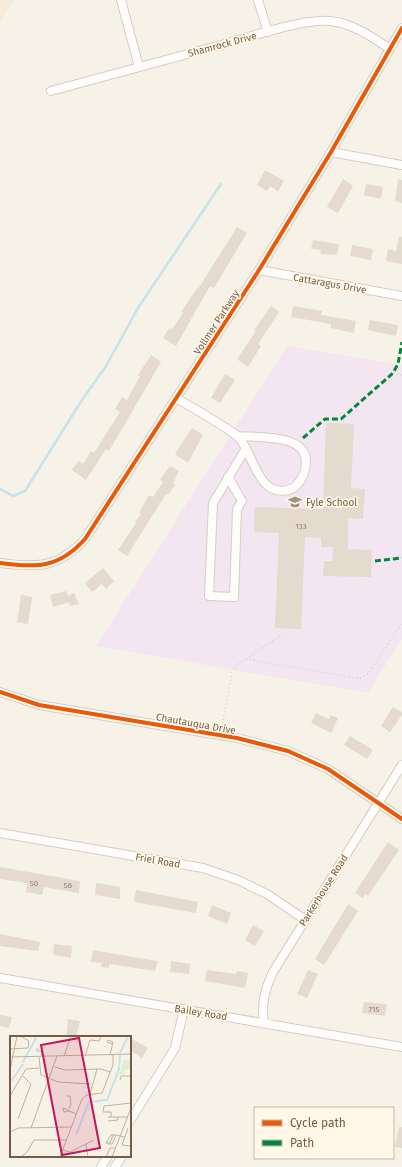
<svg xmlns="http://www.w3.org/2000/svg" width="402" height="1167" viewBox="0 0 402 1167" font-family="'Fira Sans',sans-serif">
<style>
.residential{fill:#f7ecd9}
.education{fill:#f4e6f1}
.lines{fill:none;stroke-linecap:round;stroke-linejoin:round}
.stream{stroke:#c7e3e8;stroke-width:2.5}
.building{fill:#e4dace}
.minor-casing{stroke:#d6cdc2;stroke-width:10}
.path{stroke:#d8d0c8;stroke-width:1.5;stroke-dasharray:1 3;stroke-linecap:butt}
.minor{stroke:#fefdfb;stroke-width:8}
.quiet{stroke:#00873e;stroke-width:3;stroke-dasharray:6 3;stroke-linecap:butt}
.cycleway-casing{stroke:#fff8e8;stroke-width:6}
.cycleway{stroke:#e8590c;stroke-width:4}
.labels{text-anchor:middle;stroke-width:3.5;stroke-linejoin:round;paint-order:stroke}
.number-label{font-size:8px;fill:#947e6a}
.street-label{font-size:10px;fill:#775c45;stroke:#fff8e8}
.poi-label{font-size:10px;fill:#775c45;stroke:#fff8e8;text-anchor:start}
.inset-river{fill:none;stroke:#c7e3e8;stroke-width:2}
.inset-road{fill:none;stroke:#c0b2a1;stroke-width:1}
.view{fill:#c2185b;fill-opacity:0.15;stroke:#c2185b;stroke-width:2}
.inset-edge{fill:none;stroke:#775c45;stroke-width:2}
</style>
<rect width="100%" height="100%" fill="#f7f2e7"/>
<!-- residential -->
<path class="residential" d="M0,0H15L0,23Z"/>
<!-- education -->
<path class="education" d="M287,346L402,365V639L368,693L96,646Z"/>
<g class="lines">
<!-- stream -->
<path class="stream" d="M0,489L13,496L25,491L80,403L106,366L138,308L221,184"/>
</g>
<!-- building -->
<path class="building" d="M265,170L284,181L278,191L270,186L267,191L257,185Z
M343,179L353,186L338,213L327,207Z
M398,179L402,180V203L395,201Z
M366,184L383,187L381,199L364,195Z
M237,227L247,233L214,288L210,286L176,346L163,338L169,328L172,329L183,313L181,312L197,288L198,289Z
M399,237H402V264L386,261L388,249L396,251Z
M313,240L339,244L337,255L320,254L321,250L311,249Z
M352,245L373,249L371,260L350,256Z
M271,306L279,312L258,344L261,346L248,367L237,359L256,331L254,330Z
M293,306L322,311L321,315L356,321L354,333L331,328V324L291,317Z
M370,320L398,325L396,336L368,330Z
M151,355L161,362L109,451L106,449L86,480L72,470L78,461L83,464L91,451L94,453L120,412L115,409L122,397L127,400L140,376L138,375Z
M225,374L235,380L220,403L211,398Z
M326,423L354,424L351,488L365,489L363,519L348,518V549L372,550L371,577L323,576L324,561H332L333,547H321V538L305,537L301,629L275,628L279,533L254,532L255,507L323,509Z
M192,428L203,435L188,463L175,454Z
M170,466L179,471L173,483L175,485L168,495L166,494L127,556L118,550L136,523L135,522L141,514L139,513L149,495L153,497L163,482L160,479Z
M103,568L114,581L106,589L102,584L92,592L85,583Z
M66,591L68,596L74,593L79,604L70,606L69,602L53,607L50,595Z
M21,595L32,597L28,624L17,622Z
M393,707L402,712V715L390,732L381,726Z
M316,713L329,719L330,715L338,718L331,733L311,723Z
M350,736L373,750L367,759L344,745Z
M388,842L399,850L368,896L365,894L363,898L355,893Z
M0,867L80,881L79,893L44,887L42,895L26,892L27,883L0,879Z
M96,883L120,887V899L95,895Z
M136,890L198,902L196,913L134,902Z
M348,904L358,911L324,965L315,959Z
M212,905L231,913L227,924L208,916Z
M253,925L264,931L255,946L245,940Z
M0,934L40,942L38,951L0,946Z
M54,944L72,946L71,958L53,955Z
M93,950L133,957L158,961L155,971L109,964V968L101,967L102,963L91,962Z
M171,961L190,964L189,974L170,972Z
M207,970L236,974L237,971L248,973L245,988L205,981Z
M308,970L318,974L307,998L297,994Z
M364,1002L387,1004L385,1016L362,1013Z
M0,1015L12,1017L9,1028L0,1026Z
M68,1019L80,1021L76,1037H66Z
M130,1038L148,1048L142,1058L130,1050Z
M399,1127H402V1148L395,1147Z"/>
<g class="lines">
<!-- minor casing -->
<g class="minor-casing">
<path id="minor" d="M121,0L139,67
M258,0L268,32
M51,91C111,75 172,58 232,42C258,34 304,19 330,21C352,23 372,37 390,49
M331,152L402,165
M259,270L402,296
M176,398C196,410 217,421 236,435C253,448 256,498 288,490C297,488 301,481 304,473C317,432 260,438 237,436
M228,477L242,501L237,509L234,597L209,596L213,503L245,450
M0,563C37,568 59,568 85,539L259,270L331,152L402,28
M0,692L39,705L237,738L288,751L328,769L402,819
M0,833L203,868L238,880L267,894L304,919
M0,978L402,1047
M264,1022C261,1004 265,989 273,972L402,765
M130,1121L175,1048L184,1009
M101,1167L108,1156
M115,1167L122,1156"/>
</g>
<!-- path -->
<path class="path" d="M393,373L402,375
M246,659L355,678H362L369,673L402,622
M222,728L232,672L235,667L285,632"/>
<!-- minor -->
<use href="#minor" class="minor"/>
<!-- quiet -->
<path class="quiet" d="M303,438L325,419H341L393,373L398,364L402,342
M375,561L402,558"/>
<!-- cycleway casing -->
<g class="cycleway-casing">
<path id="cycleway" d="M0,563C37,568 59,568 85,539L259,270L331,152L402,28
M0,692L39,705L237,738L288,751L328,769L402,819"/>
</g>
<!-- cycleway -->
<use href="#cycleway" class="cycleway"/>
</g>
<!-- icons -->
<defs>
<g id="school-bare" transform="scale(1.08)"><path d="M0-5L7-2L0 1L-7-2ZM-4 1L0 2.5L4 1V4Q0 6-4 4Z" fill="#a4907e" stroke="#fff8e8" stroke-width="2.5" paint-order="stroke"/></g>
</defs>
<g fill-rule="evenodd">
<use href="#school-bare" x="295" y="502"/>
</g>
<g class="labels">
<!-- number labels -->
<g class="number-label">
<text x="301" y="529">133</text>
<text x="34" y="886">50</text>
<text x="68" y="888">56</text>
<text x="374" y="1012">715</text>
</g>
<!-- street labels -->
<g class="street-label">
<text transform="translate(222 44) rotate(-15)" y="4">Shamrock Drive</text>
<text transform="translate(330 283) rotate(10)" y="4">Cattaragus Drive</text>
<text transform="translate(216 322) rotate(-57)" y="4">Vollmer Parkway</text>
<text transform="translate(196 723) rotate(10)" y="4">Chautauqua Drive</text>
<text transform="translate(158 860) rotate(10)" y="4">Friel Road</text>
<text transform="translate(323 890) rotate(-58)" y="4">Parkerhouse Road</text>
<text transform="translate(201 1012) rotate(9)" y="4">Bailey Road</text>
</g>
<!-- poi labels -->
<g class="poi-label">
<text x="306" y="506">Fyle School</text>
</g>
</g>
<!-- overview -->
<g transform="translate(10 1036)">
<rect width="121" height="121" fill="#f7f2e7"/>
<path d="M114,24H121V31L119,34H115L114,39H109Z" fill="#e0efd0"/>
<path class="inset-river" d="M110,17L118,0M13,26L27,0M0,47L13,28M66,99L79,66L97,64L109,33L110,19"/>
<path class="inset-road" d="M27,12V15H31L32,20M0,13L18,12L19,5L10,0M100,19L103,6L98,4L97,6L102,8M54,20L61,0M75,20L80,4L89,5L91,0M0,21L121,18M29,21L31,39L48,46L81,48M45,31L55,34L91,33L100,36M0,34L7,0M110,44L111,40H121M80,58L87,33M0,60L16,33L29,32M57,60H60L61,68L59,73M60,75L54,76L53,72L66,78M98,81H117M101,81V76H93L94,70L121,67M8,83L21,48L13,40M98,85L108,84V81M21,92L47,20M118,92L112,109L121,110M0,96L8,92L61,91M103,99L100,107H96L101,99H107L114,101M76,108L78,121M98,108H102L106,99M52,114L60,116L84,104M11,121L17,116L24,104H56M50,121L72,63L77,59L92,57L103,29V19M96,121L100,112H105M102,121L121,72"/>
<path class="view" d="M69,2L90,112L52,119L31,9Z"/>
<rect width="121" height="121" class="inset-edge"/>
</g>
<!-- legend -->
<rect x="254" y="1107" width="140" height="52" fill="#fff8e8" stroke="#c9baa7"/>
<rect x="262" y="1120" width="20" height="6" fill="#e8590c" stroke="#c9baa7"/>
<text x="290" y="1127" font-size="12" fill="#775c45">Cycle path</text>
<rect x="262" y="1140" width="20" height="6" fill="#00873e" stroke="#c9baa7"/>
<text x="290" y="1147" font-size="12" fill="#775c45">Path</text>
</svg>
